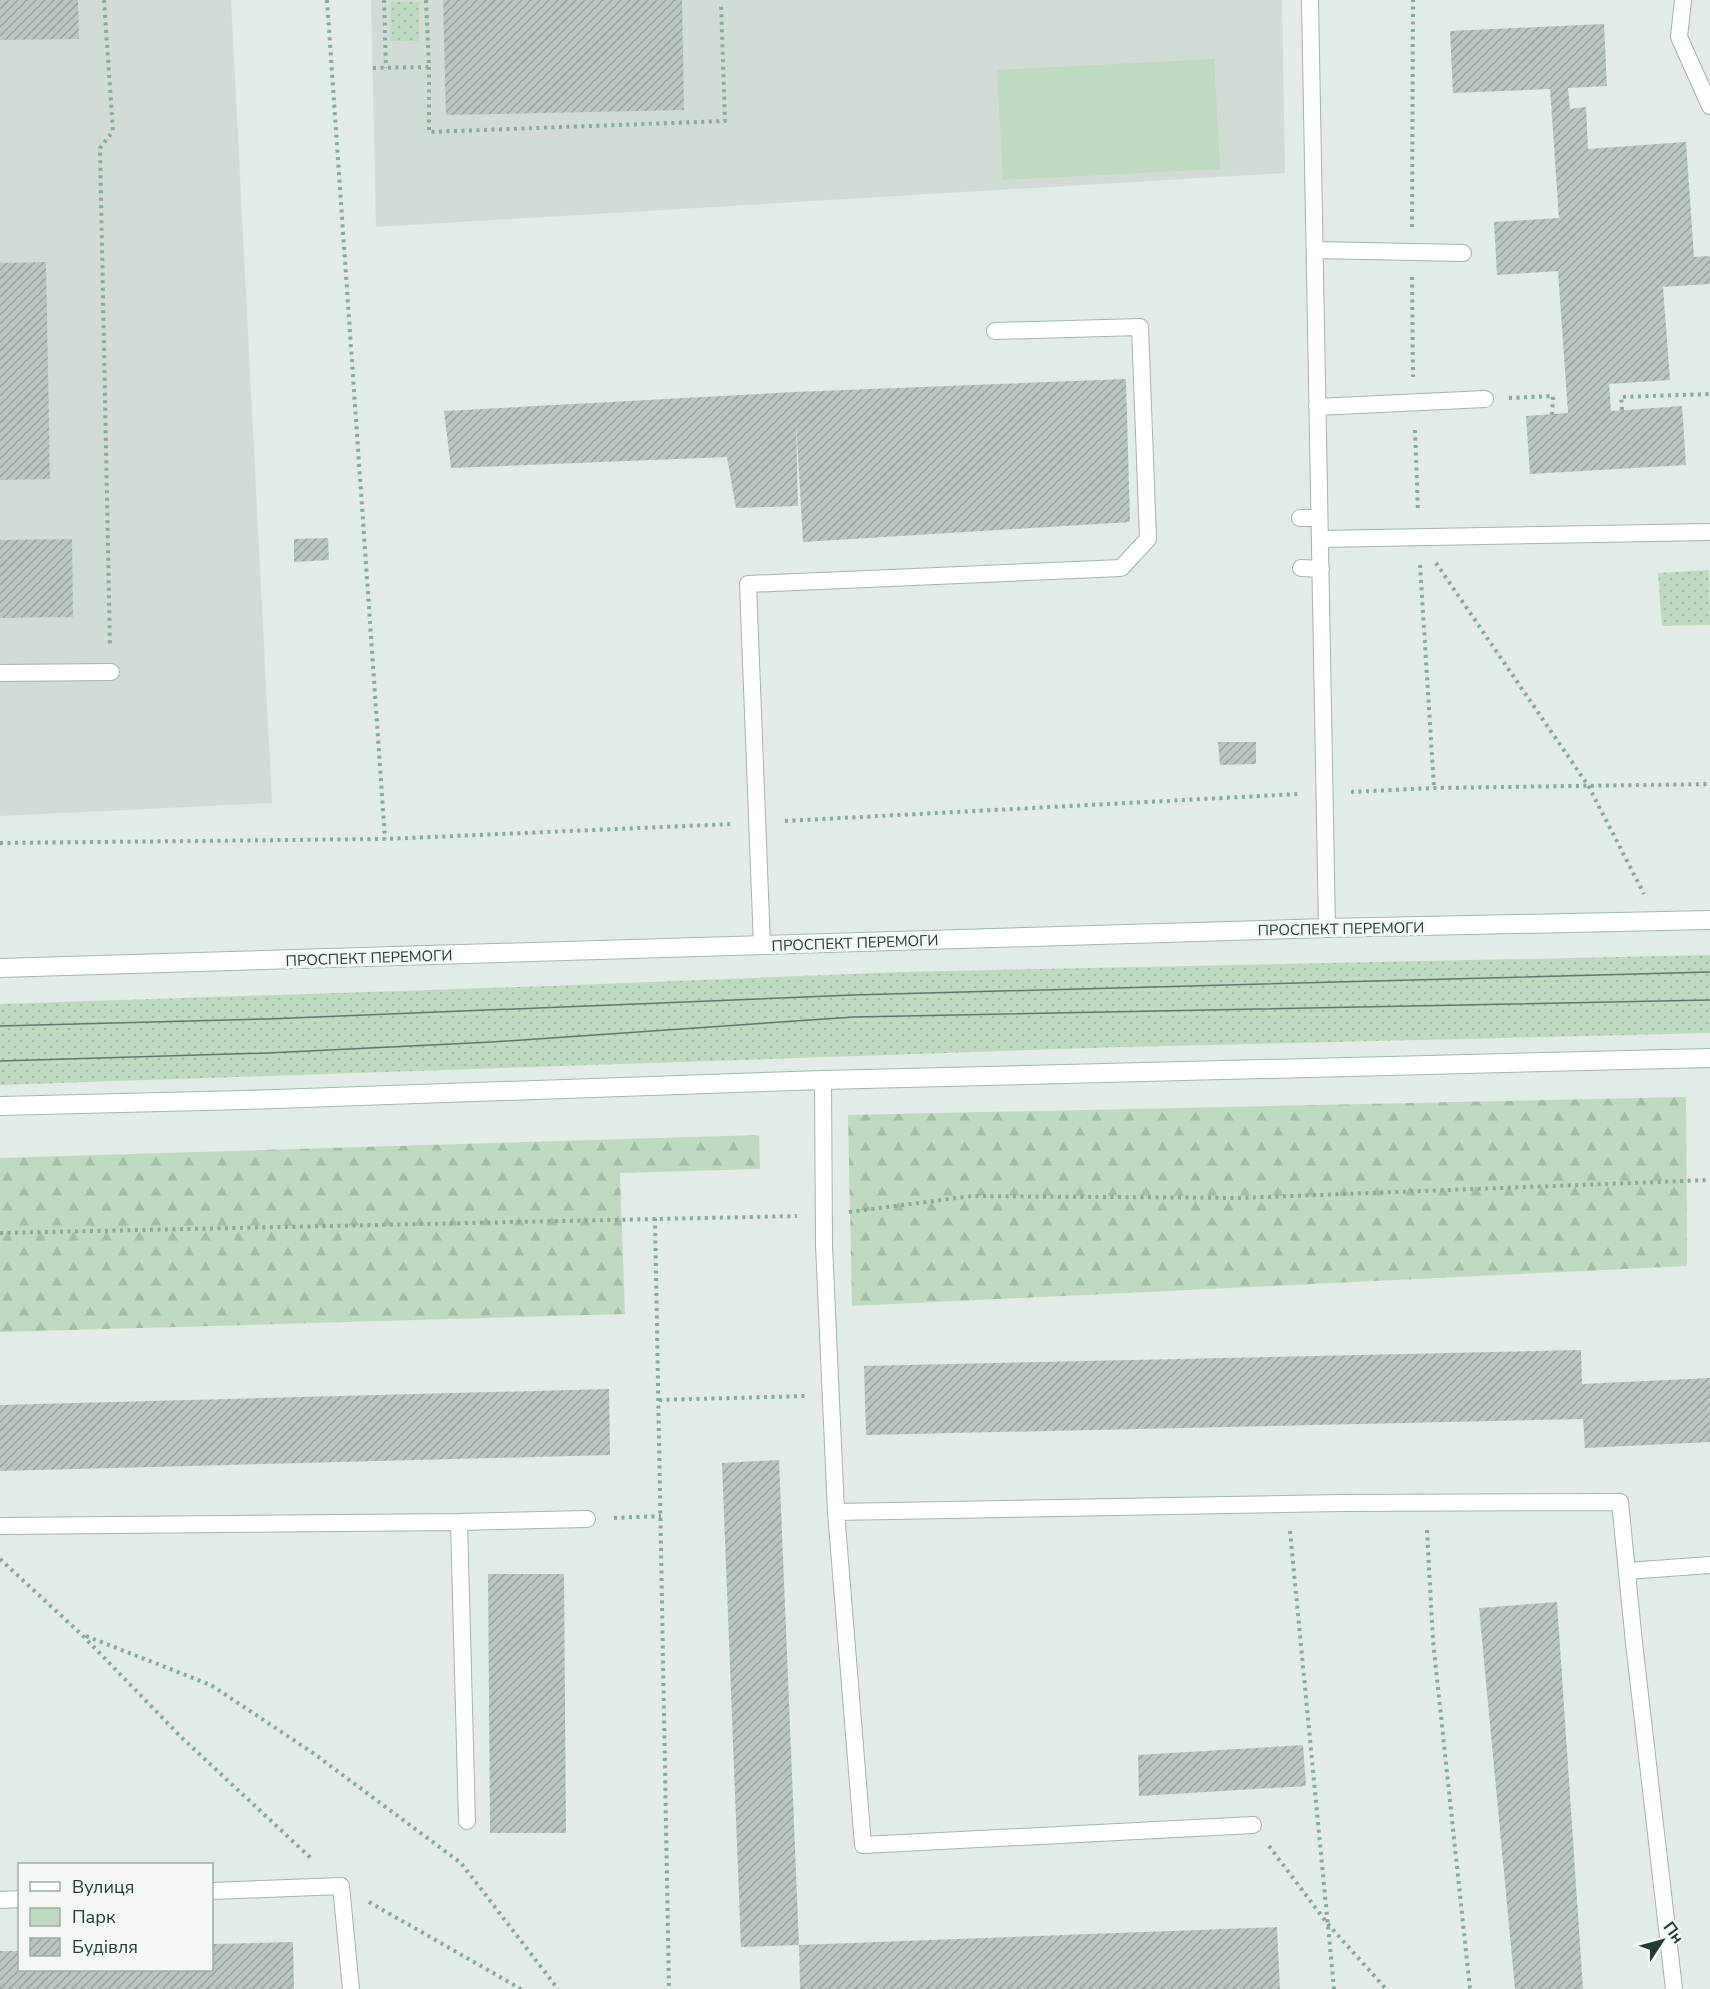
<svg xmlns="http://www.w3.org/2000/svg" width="1710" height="1989" viewBox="0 0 1710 1989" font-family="'Nunito Sans',sans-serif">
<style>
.built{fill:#d2dbd4}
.green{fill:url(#green-dots)}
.forest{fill:url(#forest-firs)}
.pitch{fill:#bfdac0}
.building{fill:url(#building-hatch)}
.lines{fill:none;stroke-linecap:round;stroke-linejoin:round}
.lane-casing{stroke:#a6b2ac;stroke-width:18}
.secondary-casing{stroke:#a3b6ab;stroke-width:20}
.path{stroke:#87ab98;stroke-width:4;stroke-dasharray:3 4.5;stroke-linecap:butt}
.lane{stroke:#fff;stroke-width:16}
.secondary{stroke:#fff;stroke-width:18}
.tram{stroke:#60766b;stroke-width:1.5}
.labels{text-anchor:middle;stroke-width:6;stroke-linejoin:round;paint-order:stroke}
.street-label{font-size:15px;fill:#253a30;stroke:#f3f8f5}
</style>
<defs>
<pattern id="green-dots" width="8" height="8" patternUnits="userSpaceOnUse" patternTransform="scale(1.5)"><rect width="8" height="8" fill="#bfdac0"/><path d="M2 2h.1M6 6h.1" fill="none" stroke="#a4bca5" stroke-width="1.8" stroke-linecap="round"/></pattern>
<pattern id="forest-firs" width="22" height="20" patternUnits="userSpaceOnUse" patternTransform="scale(1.5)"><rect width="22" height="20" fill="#bfdac0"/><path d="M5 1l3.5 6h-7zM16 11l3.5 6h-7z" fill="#a4bca5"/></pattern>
<pattern id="building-hatch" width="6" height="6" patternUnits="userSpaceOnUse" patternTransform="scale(1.5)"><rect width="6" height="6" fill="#b9c6be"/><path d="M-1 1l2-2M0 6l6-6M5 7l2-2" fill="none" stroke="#96a29b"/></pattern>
</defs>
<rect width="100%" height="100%" fill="#e3ebe6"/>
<!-- built -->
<path class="built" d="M0,0H231L272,803L0,816Z
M371,0H1282L1285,173L376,227Z"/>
<!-- green -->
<path class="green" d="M391,2H419V41H390Z
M1709,570L1710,625L1662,626L1658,573Z
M1710,955V1033L1123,1047L0,1085V1004L549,986L901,972Z"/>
<!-- forest -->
<path class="forest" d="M1686,1097L1687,1266L852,1306L848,1115Z
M759,1135L760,1169L620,1173L625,1314L0,1332V1158Z"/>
<!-- pitch -->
<path class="pitch" d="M1214,59L1220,169L1003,180L997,70Z"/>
<!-- building -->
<path class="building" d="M0,0H78L79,39L0,40Z
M443,0H682L684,110L446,115Z
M1604,24L1607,86L1568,88L1570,109L1586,107L1588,149L1686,142L1694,257L1710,256V284L1663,287L1670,380L1609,384L1611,411L1682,406L1686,465L1530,474L1526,416L1568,413L1558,271L1497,275L1494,222L1559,218L1550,89L1453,93L1450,31Z
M46,262L50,479L0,480V263Z
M1126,379L1130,522L803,542L796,422L798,506L736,508L727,457L451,468L444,411L794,392Z
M328,538L329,560L294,562V539Z
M72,539L73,617L0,618V540Z
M1218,742H1256V764L1220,765Z
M1581,1350L1582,1384L1710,1378V1442L1585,1448L1583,1419L866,1435L864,1366Z
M609,1389L610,1455L0,1471V1405Z
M779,1460L799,1945L741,1947L722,1463Z
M488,1574H564L566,1833H490Z
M1557,1602L1583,1989H1515L1479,1608Z
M1303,1745L1306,1786L1139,1796L1138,1755Z
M1277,1927L1280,1989H800L799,1945Z
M293,1942L294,1989H0V1951H20V1970H212V1944Z"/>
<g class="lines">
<!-- lane casing -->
<g class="lane-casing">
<path id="lane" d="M1310,0L1327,928
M1683,0L1679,37L1710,106
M1315,250L1463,253
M1317,407L1485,399
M1300,518H1319
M1320,539L1710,532
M1301,568L1321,569
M0,673L111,672
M762,946L748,584L1121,568L1148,539L1140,327L995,331
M823,1080L824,1245L836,1512L1341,1503L1620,1502L1634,1643L1674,1989
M836,1512L863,1845L1253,1825
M459,1522L467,1821
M0,1526L459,1522L587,1519
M1627,1571L1710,1565
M212,1891L341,1886L351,1989
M0,1900L20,1899"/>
</g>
<!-- secondary casing -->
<g class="secondary-casing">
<path id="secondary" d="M0,968L1327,928L1710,920
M0,1106L244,1100L823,1080L1710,1058"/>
</g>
<!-- path -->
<path class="path" d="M104,0L113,131L100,148L110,647
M327,0L385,839
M384,0L386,68
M429,67V132L725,121L721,3
M373,68L429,67L426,0
M1412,227L1413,0
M1412,277L1413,377
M1509,398L1553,396L1552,415
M1622,410L1621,397L1710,394
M1415,430L1418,512
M1436,563L1589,787L1644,894
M1420,565L1434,788
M1351,792L1434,788L1710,784
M785,821L1298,794
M0,843L385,839L732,824
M849,1212L972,1196L1239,1198L1710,1180
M655,1218L669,1989
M0,1233L797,1216
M659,1400L805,1396
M614,1518L661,1516
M1427,1530L1433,1641L1470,1989
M1290,1531L1334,1989
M0,1559L82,1635L181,1737L313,1860
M86,1636L211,1685L313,1753L461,1863L558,1989
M1269,1846L1327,1923L1386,1989
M369,1902L521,1989"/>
<!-- lane -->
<use href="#lane" class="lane"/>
<!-- secondary -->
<use href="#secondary" class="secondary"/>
<!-- tram -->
<path class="tram" d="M0,1026L268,1019L853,995L1710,972
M0,1061L268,1053L492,1042L854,1017L1710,1000"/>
</g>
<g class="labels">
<!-- street labels -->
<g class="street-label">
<text transform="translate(1341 929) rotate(-1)" y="5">ПРОСПЕКТ ПЕРЕМОГИ</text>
<text transform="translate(855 943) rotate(-2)" y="5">ПРОСПЕКТ ПЕРЕМОГИ</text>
<text transform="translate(369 958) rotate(-2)" y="5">ПРОСПЕКТ ПЕРЕМОГИ</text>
</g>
</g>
<!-- legend -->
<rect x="18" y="1863" width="195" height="108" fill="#f3f8f5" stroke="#a1aca6" stroke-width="1.5"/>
<rect x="30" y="1882" width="30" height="9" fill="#ffffff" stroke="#a1aca6" stroke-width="1.5"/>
<text x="72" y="1893" font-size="18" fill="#253a30">Вулиця</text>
<rect x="30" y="1908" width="30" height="18" fill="#bfdac0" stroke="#a1aca6" stroke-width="1.5"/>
<text x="72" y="1923" font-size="18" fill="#253a30">Парк</text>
<rect x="30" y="1938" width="30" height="18" fill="url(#building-hatch)" stroke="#a1aca6" stroke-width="1.5"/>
<text x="72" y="1953" font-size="18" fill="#253a30">Будівля</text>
<!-- north arrow -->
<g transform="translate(1662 1941) rotate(54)" stroke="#f3f8f5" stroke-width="4.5" paint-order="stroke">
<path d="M0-4.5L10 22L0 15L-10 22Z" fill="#253a30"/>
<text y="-9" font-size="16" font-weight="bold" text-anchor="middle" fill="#253a30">Пн</text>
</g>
</svg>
